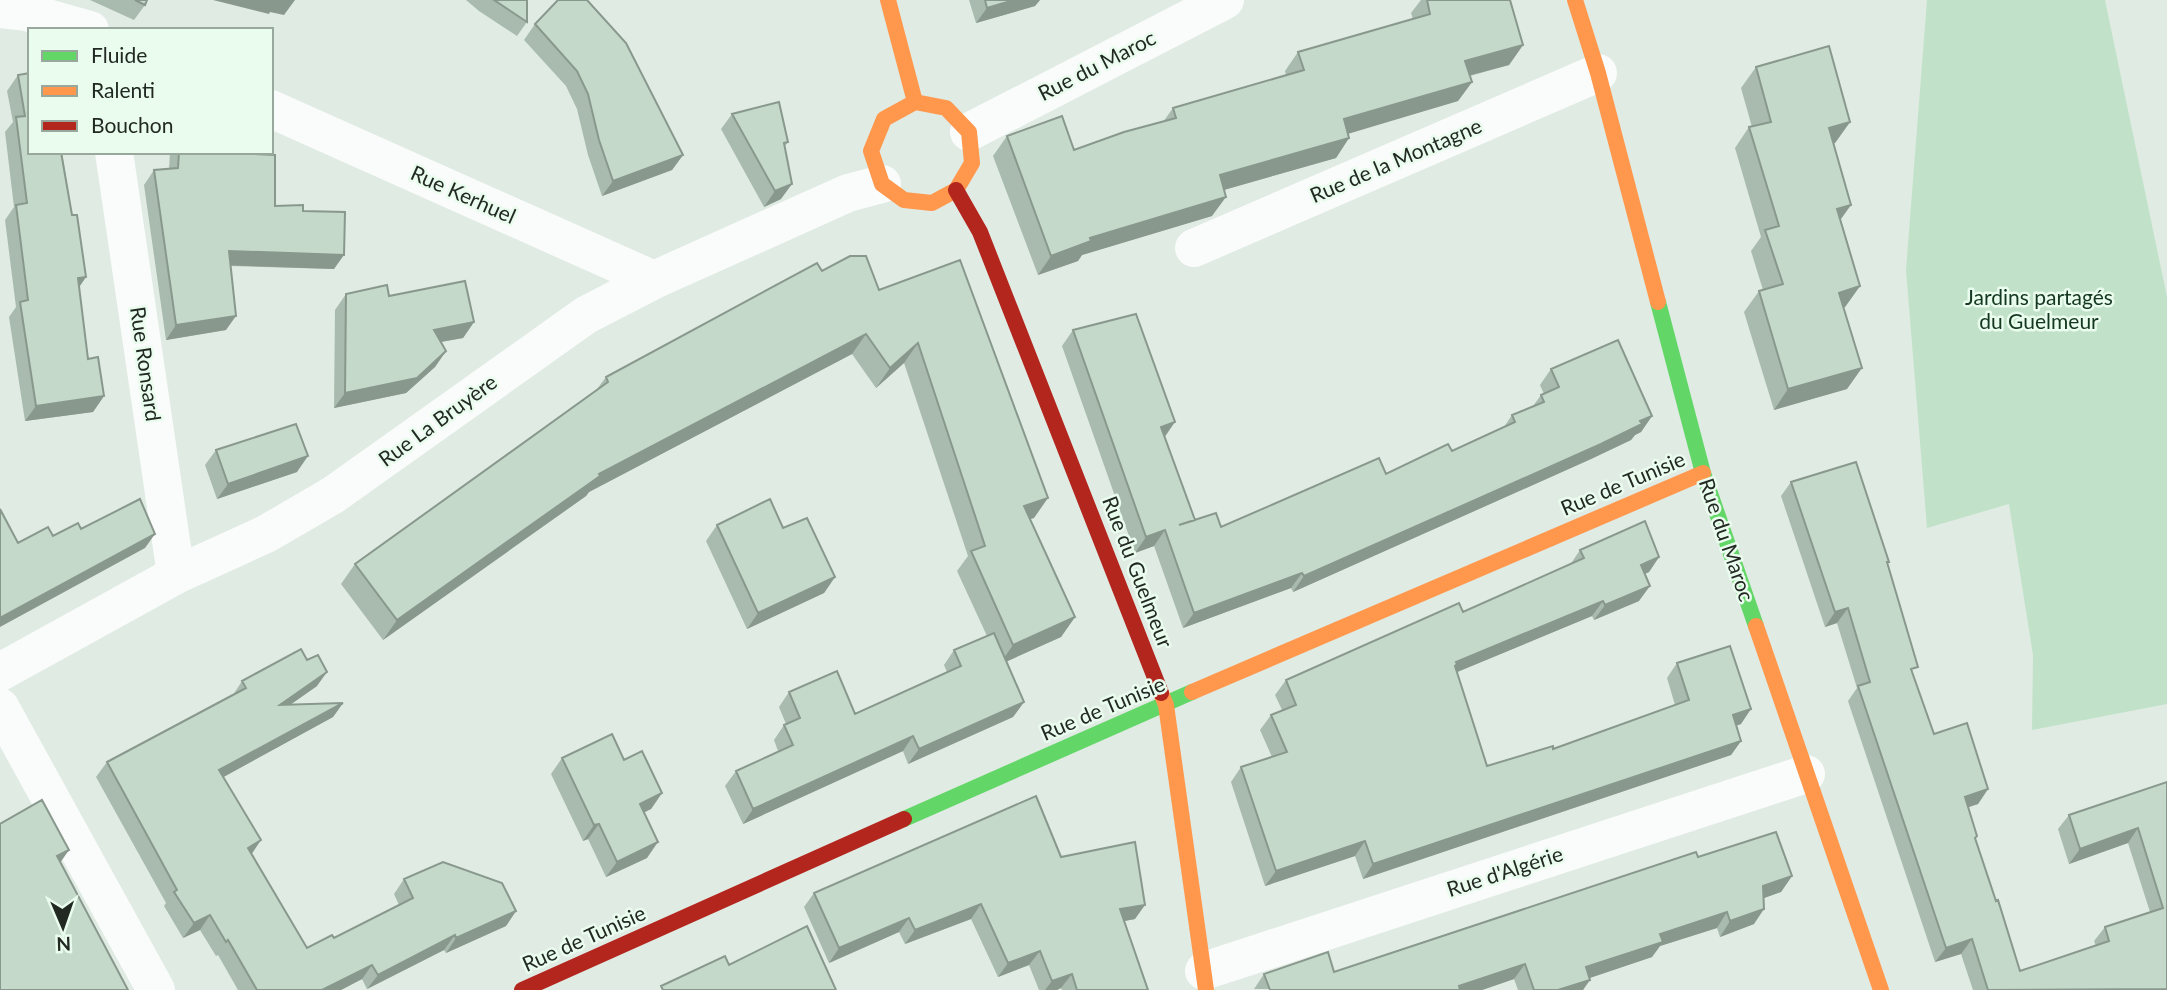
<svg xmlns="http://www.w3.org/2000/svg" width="2167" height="990" viewBox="0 0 2167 990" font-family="Lato,sans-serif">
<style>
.green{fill:#c1e2c9}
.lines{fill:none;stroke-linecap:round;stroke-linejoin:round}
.street{stroke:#fafcfb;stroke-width:38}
.fast{stroke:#63d668;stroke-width:16}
.slow{stroke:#ff974d;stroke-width:16}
.jam{stroke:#b3261e;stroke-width:16}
.wall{fill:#a9bbae}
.shaded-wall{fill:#89988d}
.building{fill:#c4d9ca;stroke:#89988d;stroke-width:2}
.labels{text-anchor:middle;stroke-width:5;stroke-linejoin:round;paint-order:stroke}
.street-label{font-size:21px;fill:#222923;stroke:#e9fced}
.park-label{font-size:21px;fill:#143720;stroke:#e9fced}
</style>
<rect width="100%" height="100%" fill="#e0ebe3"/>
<!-- green -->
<path class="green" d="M1927,0H2105L2167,297V704L2032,730L2033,655L2009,504L1927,528L1906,270Z"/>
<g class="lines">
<!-- street -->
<path class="street" d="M0,9L26,12L90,30
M271,109L654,280
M969,132L1225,0
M114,152L176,575
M1194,248L1598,73
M0,672L176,575L266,534L333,495L586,315L654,280L848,193L882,184
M0,707L156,990
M1204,971L1806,774"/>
<!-- fast -->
<path class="fast" d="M1658,302L1703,473L1756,626
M904,819L1192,692"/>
<!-- slow -->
<path class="slow" d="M888,0L915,102
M1575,0L1598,73L1658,302
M915,102L946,108L969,132L972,163L956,190L932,203L904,200L882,184L871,151L884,119Z
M1756,626L1881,990
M1192,692L1703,473
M1161,693L1166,705L1206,990"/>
<!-- jam -->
<path class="jam" d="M956,190L980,232L1161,693
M522,990L904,819"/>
</g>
<!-- wall -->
<path class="wall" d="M90,0H147L145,5L134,20Z
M466,0H527V22L517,36L479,11Z
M969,0H1040L1035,6L976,23Z
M1421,0H1510L1523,45L1509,65L1470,76L1472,82L1458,101L1348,133L1349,138L1336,158L1224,190L1212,216L1082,255L1078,261L1038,275L993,156L1007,136L1074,150L1163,122L1173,108L1286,75L1285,71L1298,52L1413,19L1411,13Z
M535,24L683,155L672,170L602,196L588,155L577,109L566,86L524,40Z
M1756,67L1850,122L1835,143L1833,144L1841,220L1860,286L1845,307L1843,308L1847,389L1774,410L1744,312L1759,291L1763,290L1751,251L1761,237L1735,148L1749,127H1752L1741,88Z
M30,73V152H62L72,215L86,277L79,287L88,359L104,396L93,412L25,421L9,317L16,307L5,220L14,207L5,132L13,122L7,91L18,75Z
M732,114L788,142L784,147L781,199L764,207L721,129Z
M170,152H235L275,206L303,211L334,269L230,266L226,330L166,340L144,185L154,170L169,169Z
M960,260L1034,518L1030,519L1075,617L1061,637L1006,661L1024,702L1013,717L908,764L903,751L743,824L725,786L736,771L778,751L774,740L784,725L786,724L779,707L789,692L855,714L947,672L944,665L954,650L987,636L957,571L968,556L904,363L876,388L852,354L589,492L586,496L383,640L341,584L355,564L597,389L606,377L822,271L879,290Z
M346,294L389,296L474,322L463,338L441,342L446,351L435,367L406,393L334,408L335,310Z
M1073,330L1165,437L1195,520L1221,527L1386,474L1452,451L1504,427L1512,415L1533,406L1541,395L1544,394L1540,385L1551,369L1652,416L1641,432L1635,435L1631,440L1591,459L1293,592L1291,588L1183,628L1154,546L1135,553L1062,346Z
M216,450L297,472L217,499L205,465Z
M1791,482L1889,562L1887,563L1913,674L1934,734L1988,789L1978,804L1968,807L1975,839L2020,971L2096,946L2094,941L2105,927L2150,912L2128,843L2069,864L2058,829L2069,815L2167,782V990H1973L1961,954L1935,962L1848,701L1857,688L1837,623L1825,627L1781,496Z
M717,525L783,528L835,577L824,593L747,629L706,541Z
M1580,550L1659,557L1649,572L1645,574L1639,601L1594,620L1592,616L1457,672L1487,766L1553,749L1675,705L1667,678L1677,663L1741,724L1736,726L1741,741L1731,755L1363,879L1355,856L1265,886L1231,782L1241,767L1272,757L1260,730L1271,715L1282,710L1275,695L1286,680L1463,612L1570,565Z
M242,681L317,686L291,704L343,703L333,717L223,777L251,854L307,948L334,938L399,905L394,894L404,879L516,911L506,926L446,953L444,950L367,989L362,979L341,990H238L218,955L216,956L200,930L183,938L164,906L166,903L96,777L107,762L233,695Z
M562,758L624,760L662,793L651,809L644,812L647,858L606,877L588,839L583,841L551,774Z
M1061,857L1135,919L1124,921L1148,990H1062L1061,988L1057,990H1039L1029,965L998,977L971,919L905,944L899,932L829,963L804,907L814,893Z
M1698,857L1792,876L1781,892L1764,898L1754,924L1720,937L1717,928L1660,946L1652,957L1589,978L1583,990H1518L1514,979L1482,990L1254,989L1264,974L1334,972Z"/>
<!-- shaded-wall -->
<path class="shaded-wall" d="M213,0H295L284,15L270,12L269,14Z
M1014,0H1040L1035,6L976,23L987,8Z
M1523,45L1509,65L1452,80L1465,61Z
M1472,82L1458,101L1331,139L1344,119Z
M1850,122L1835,143L1814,149L1829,128Z
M1349,138L1336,158L1206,195L1220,175Z
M683,155L672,170L602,196L613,181Z
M792,184L781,199L764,207L775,191Z
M1226,197L1212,216L1082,255L1078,261L1038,275L1051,256L1090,238Z
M1851,205L1836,226L1837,209Z
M229,251L344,255L334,269L219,265Z
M86,277L75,293L78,278Z
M1860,286L1845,307L1824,314L1839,293Z
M236,316L226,330L166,340L176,325Z
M474,322L463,338L423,345L434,330Z
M866,334L852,354L589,492L586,496L383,640L397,620L599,474Z
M918,343L904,363L876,388L890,368Z
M446,351L435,367L406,393L334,408L345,393Z
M1862,368L1847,389L1774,410L1788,389Z
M104,396L93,412L25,421L36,406Z
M1652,416L1641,432L1635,435L1631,440L1591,459L1293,592L1304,576Z
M1175,422L1164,438L1161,427Z
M308,456L297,472L217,499L228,484Z
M1048,498L1034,518L1010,525L1024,506Z
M1165,530L1154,546L1135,553L1146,537Z
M155,534L145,548L0,627V618Z
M1659,557L1649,572L1631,580L1641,565Z
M1302,573L1291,588L1183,628L1194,613Z
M835,577L824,593L747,629L758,613Z
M1650,586L1639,601L1594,620L1605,605Z
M1603,601L1592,616L1450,675L1456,662Z
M1848,608L1837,623L1825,627L1835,612Z
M1075,617L1061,637L999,665L1013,645Z
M327,672L317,686L270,719L280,705Z
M1024,702L1013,717L908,764L919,749Z
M343,703L333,717L209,785L219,770Z
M1751,709L1741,724L1722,730L1733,715Z
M913,736L903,751L743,824L753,809Z
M1741,741L1731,755L1363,879L1373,864Z
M1988,789L1978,804L1954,812L1965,797Z
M662,793L651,809L629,820L640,804Z
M599,824L588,839L583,841L594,825Z
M2138,828L2128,843L2069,864L2080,849Z
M261,840L251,855L248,848Z
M1365,841L1355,856L1265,886L1276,871Z
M658,842L647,858L606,877L617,862Z
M69,850L53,873L57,856Z
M1792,876L1781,892L1753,902L1763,886Z
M981,904L971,919L905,944L915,930Z
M1145,905L1135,919L1109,924L1120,909Z
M1764,909L1754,924L1720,937L1730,921Z
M516,911L506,926L446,953L456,938Z
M1727,912L1717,928L1660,946L1652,957L1575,983L1586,967L1660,934Z
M210,915L200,930L183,938L194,923Z
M909,918L899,932L829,963L839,948Z
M455,935L444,950L367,989L378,975Z
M1972,939L1961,954L1935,962L1946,948Z
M1040,951L1029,965L998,977L1008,963Z
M1525,964L1514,979L1482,990H1456L1459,986Z
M372,965L362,979L341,990H322Z
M1072,974L1061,988L1057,990H1045L1052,981Z
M1590,980L1583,990H1558Z"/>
<!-- building -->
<path class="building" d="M135,0H147L145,5Z
M494,0H527V22Z
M558,0H587L626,43L683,155L613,181L599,140L588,94L577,71L535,24Z
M985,0H1014L987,8Z
M1427,0H1510L1523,45L1465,61L1472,82L1344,119L1349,138L1220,175L1226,197L1090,238L1091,241L1051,256L1007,136L1062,116L1074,150L1124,132L1176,118L1173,108L1304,70L1298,52L1430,14Z
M1829,46L1850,122L1829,128L1851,205L1837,209L1860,286L1839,293L1862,368L1788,389L1759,291L1783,284L1765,230L1779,226L1749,127L1771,122L1756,67Z
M30,73V152H61L72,215H77L86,277L78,278L88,359L98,357L104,396L36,406L20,302L28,300L16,205L27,203L16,117L25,116L18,75Z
M779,102L788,142L784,143L792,184L775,191L732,114Z
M179,152H235V153L275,155V206L303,205V211L345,212L344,255L229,251L236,316L176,325L154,170L178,168Z
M850,256H866L879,290L960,260L1048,498L1024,506L1075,617L1013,645L971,551L985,546L918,343L890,368L866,334L599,474L600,476L397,620L355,564L608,382L606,377L817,263L822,271Z
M465,281L474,322L434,330L446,351L417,378L345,393L346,294L387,285L389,296Z
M1136,314L1175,422L1161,427L1195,520L1179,525L1216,513L1221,527L1379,458L1386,474L1448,444L1452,451L1515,422L1512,415L1544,402L1541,395L1559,387L1551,369L1618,340L1652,416L1640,421L1642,424L1601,444L1304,576L1302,573L1194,613L1165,530L1146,537L1073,330Z
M296,424L308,456L228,484L216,450Z
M1856,462L1889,562H1887L1918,667L1911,669L1934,734L1967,723L1988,789L1965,797L1977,836L1975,838L1996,901L1998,900L2020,971L2109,941L2105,927L2163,908L2138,828L2080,849L2069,815L2167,782V989L1988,990L1972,939L1946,948L1858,686L1870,682L1848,608L1835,612L1791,482Z
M140,499L155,534L0,618V509L18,543L48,527L53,536L78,523L81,529Z
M770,499L783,528L807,518L835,577L758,613L717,525Z
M1645,521L1659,557L1641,565L1650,586L1605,605L1603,601L1456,662L1457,664L1455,666L1487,766L1553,746V749L1689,700L1677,663L1730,646L1751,709L1733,715L1741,741L1373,864L1365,841L1276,871L1241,767L1287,752L1271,715L1296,705L1286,680L1459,603L1463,612L1584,558L1580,550Z
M994,633L1024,702L919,749L913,736L753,809L736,771L793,745L784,725L800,718L789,692L837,671L855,714L961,666L954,650Z
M301,649L307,660L318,655L327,672L280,705L343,703L219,770L261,840L248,848L307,948L332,935L334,938L413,898L404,879L443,862L502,883L516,911L456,938L455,935L378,975L372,965L322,990H257L228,940L226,942L210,915L194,923L174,892L177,890L107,762L246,688L242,681Z
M612,734L624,760L642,751L662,793L640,804L658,842L617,862L599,824L594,825L562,758Z
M1036,796L1061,857L1135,842L1145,905L1120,909L1148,990H1077L1072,974L1052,981L1040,951L1008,963L981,904L915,930L909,918L839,948L814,893Z
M42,800L69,850L57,856L128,990H0V824Z
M1776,832L1792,876L1763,886L1764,909L1730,921L1727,912L1660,934L1663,942L1586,967L1590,980L1558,990H1534L1525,964L1459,986L1460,990H1270L1264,974L1328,952L1334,972L1696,852L1698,857Z
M807,926L836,990H663L661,986L725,956L729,965Z"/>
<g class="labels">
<!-- street labels -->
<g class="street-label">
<text transform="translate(1097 66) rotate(-27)" y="7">Rue du Maroc</text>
<text transform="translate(1396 161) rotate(-23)" y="7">Rue de la Montagne</text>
<text transform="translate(463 195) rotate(24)" y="7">Rue Kerhuel</text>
<text transform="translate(145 364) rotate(82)" y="7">Rue Ronsard</text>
<text transform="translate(438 421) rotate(-36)" y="7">Rue La Bruyère</text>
<text transform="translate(1623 484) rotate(-23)" y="7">Rue de Tunisie</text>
<text transform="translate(1726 540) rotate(71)" y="7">Rue du Maroc</text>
<text transform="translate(1137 572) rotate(69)" y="7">Rue du Guelmeur</text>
<text transform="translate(1103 709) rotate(-23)" y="7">Rue de Tunisie</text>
<text transform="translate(1505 872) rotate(-18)" y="7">Rue d'Algérie</text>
<text transform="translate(584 939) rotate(-24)" y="7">Rue de Tunisie</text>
</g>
<!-- park labels -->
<g class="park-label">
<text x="2039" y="305">Jardins partagés<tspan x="2039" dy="24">du Guelmeur</tspan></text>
</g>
</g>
<!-- legend -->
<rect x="28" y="28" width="245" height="126" fill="#e9fced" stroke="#99a89c" stroke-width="2"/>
<rect x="42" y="51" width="35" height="10" fill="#63d668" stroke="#99a89c" stroke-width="2"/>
<text x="91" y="63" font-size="21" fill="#222923">Fluide</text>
<rect x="42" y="86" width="35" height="10" fill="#ff974d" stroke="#99a89c" stroke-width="2"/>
<text x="91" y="98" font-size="21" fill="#222923">Ralenti</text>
<rect x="42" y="121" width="35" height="10" fill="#b3261e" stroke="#99a89c" stroke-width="2"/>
<text x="91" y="133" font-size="21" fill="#222923">Bouchon</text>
<!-- north arrow -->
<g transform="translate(63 927) rotate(178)" stroke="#e9fced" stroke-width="5" paint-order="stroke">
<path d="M0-5L12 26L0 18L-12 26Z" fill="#222923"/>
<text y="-10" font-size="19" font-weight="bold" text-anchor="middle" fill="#222923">N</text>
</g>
</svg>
